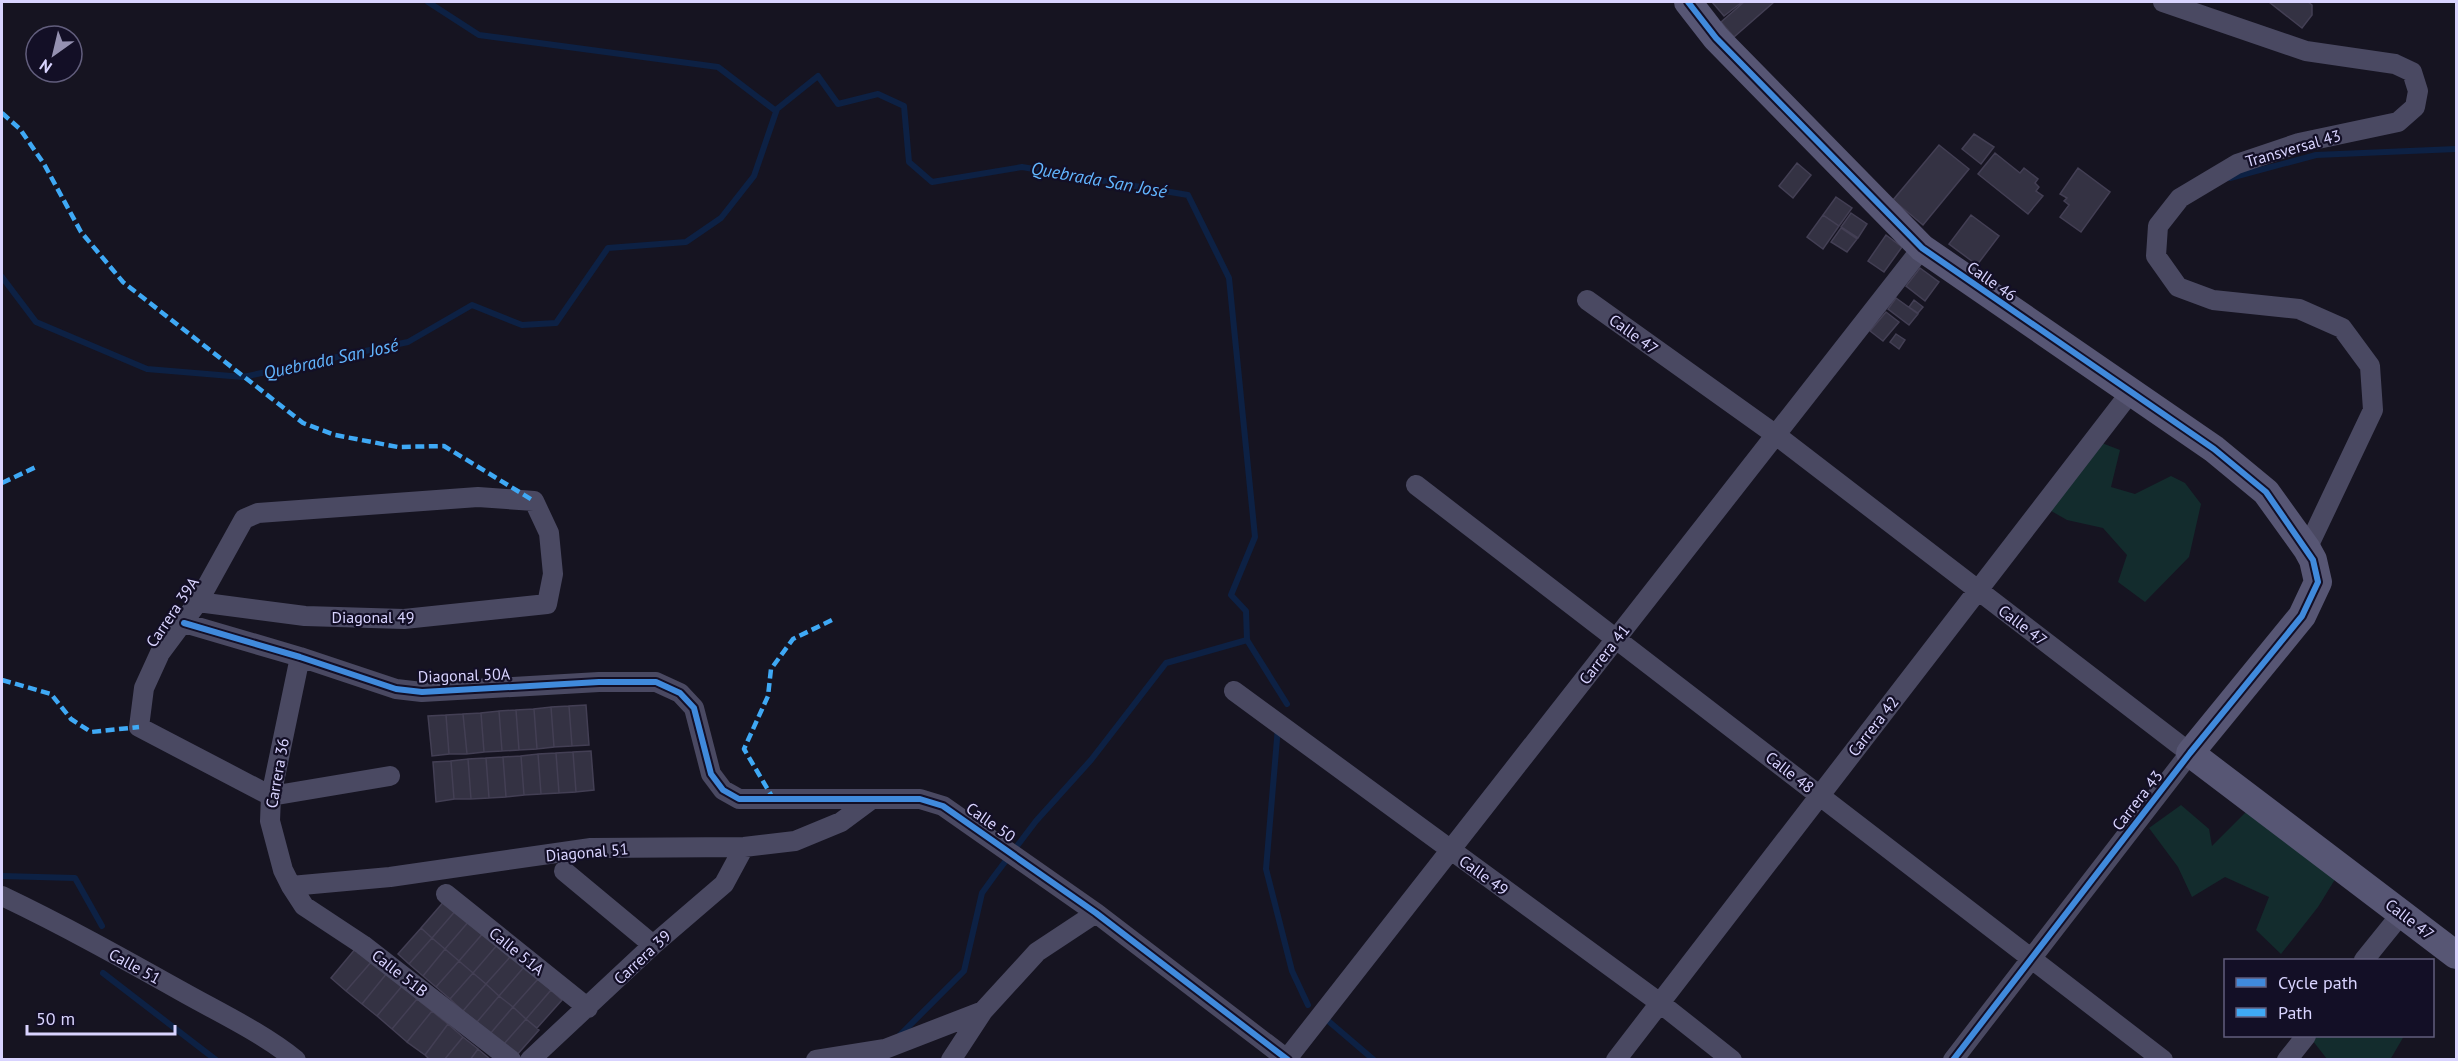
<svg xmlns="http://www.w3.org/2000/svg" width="2458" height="1061" viewBox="0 0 2458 1061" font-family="'PT Sans',sans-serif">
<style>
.green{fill:#132c2d}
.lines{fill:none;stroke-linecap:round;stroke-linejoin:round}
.stream{stroke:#0d2144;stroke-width:6}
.building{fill:#343243;stroke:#433f54;stroke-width:1.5}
.street{stroke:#4a4962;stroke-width:20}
.secondary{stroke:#575674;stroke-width:28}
.quiet{stroke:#3fa9f5;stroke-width:4.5;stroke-dasharray:9 4.5;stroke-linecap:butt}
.cycleway-casing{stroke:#130f26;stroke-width:10}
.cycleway{stroke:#408adc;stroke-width:6}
.labels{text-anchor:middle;stroke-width:4.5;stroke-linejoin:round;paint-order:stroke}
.street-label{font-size:16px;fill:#d9d4ff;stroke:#130f26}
.water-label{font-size:18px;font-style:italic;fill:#62b6ff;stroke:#130f26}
</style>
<rect width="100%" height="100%" fill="#161421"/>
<!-- green -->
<path class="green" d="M2094,440L2120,450L2111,487L2135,494L2171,476L2185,483L2201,504L2189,557L2145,602L2118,582L2127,555L2103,528L2067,520L2039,504Z
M2181,805L2209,829L2212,846L2249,809L2342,868L2318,907L2281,954L2256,930L2269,897L2225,877L2192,897L2178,867L2149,828Z
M2309,1036H2404L2390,1060L2327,1059Z"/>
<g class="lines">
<!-- stream -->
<path class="stream" d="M428,2L479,35L718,67L776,111
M2230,178L2316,155L2456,149
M2,277L36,322L147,369L243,377L408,342L472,305L522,325L556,323L608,248L686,242L721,218L754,176L777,109L818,76L838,104L878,94L904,106L909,162L932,182L1022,167L1188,195L1229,278L1255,537L1231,595L1246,611L1247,640L1287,704
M1278,727L1266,869L1292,971L1308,1005
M2,876L75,878L102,926
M103,973L216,1060
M1326,1019L1374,1060
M899,1036L964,971L982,893L995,875L1036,821L1091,760L1166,663L1247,640"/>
</g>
<!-- building -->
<path class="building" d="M1712,2H1742L1724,16Z
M1744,2H1774L1734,37L1721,22Z
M2269,2H2308L2312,5V15L2302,28Z
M1974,134L1994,147L1981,164L1962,149Z
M1939,145L1969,169L1923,225L1893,200Z
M1995,153L2020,173L2024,168L2038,179L2035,183L2039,187L2036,191L2043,196L2028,214L1978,174Z
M1797,163L1811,175L1793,198L1779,186Z
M2078,168L2110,192L2081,232L2060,217L2069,205L2064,201L2067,198L2060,194Z
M1836,197L1852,208L1839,226L1823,215Z
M1851,213L1867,224L1858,238L1841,227Z
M1823,215L1839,226L1823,249L1807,237Z
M1971,215L1999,236L1977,265L1949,244Z
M1841,228L1857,239L1847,252L1831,242Z
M1886,235L1902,247L1884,272L1868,261Z
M1920,268L1939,282L1925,301L1906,286Z
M1896,298L1918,314L1909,325L1888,309Z
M1914,300L1923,307L1918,313L1909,307Z
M1886,312L1899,322L1883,341L1870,331Z
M1896,334L1905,340L1899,349L1890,342Z
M586,705L589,745L572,746L569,706Z
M569,706L572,746L554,747L551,707Z
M551,707L554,747L537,749L534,709Z
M534,709L537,749L519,750L516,710Z
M516,710L519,750L502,751L499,711Z
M499,711L502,751L484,752L481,713Z
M481,713L484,752L467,754L463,714Z
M463,714L467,754H449L446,715Z
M446,715L449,754L432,756L428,716Z
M591,751L594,790L576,792L573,752Z
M573,752L576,792L559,793L556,753Z
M556,753L559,793L541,794L538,754Z
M538,754L541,794L524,795L521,756Z
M521,756L524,795L506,797L503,757Z
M503,757L506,797L489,798L486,758Z
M486,758L489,798L471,799L468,759Z
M468,759L471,799H454L451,761Z
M451,761L454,799L436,802L433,762Z
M446,899L457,909L432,938L421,928Z
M457,909L470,920L445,949L432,938Z
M470,920L484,932L459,961L445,949Z
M421,928L432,938L409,964L398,954Z
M484,932L498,944L473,973L459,961Z
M432,938L445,949L423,976L409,964Z
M498,944L511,956L486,984L473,973Z
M356,948L372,961L346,991L331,978Z
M445,949L459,961L436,987L423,976Z
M511,956L524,967L499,996L486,984Z
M372,961L387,973L362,1004L346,991Z
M459,961L473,973L450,999L436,987Z
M524,967L538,979L513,1007L499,996Z
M387,973L402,986L377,1016L362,1004Z
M473,973L486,984L463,1011L450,999Z
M538,979L551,990L526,1019L513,1007Z
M486,984L499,996L477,1022L463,1011Z
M402,986L417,999L392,1029L377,1016Z
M551,990L562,1000L537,1028L526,1019Z
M499,996L513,1007L490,1034L477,1022Z
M417,999L432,1011L407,1042L392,1029Z
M513,1007L526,1019L503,1045L490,1034Z
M432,1011L448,1024L425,1055L407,1042Z
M526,1019L539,1030L516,1056L503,1045Z
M448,1024L463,1037L444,1060H430L425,1055Z
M463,1037L478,1049L470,1060H444Z
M478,1049L491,1060H470Z"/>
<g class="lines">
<!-- street -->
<path class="street" d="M2163,2L2306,51L2395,64L2412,72L2418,91L2415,107L2398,122L2299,143L2237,164L2180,198L2158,226L2156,256L2178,287L2213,300L2299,309L2342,328L2370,366L2373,410L2307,549
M1587,300L1776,435L2190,753L1953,1060
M1416,485L2163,1060
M198,602L305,616L404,619L547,604L553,574L549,533L534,501L478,497L258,513L244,519L198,602L160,653L144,688L139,727L271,796L390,776
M184,623L300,657L396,689L422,692L599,682H656L680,693L694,708L711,774L723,790L739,799H920L943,806L1096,913L1288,1060
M300,657L271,796L270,821L283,870L291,886L304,906L363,945L511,1060
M1234,691L1660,1003L1732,1060
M564,871L653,945
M291,886L390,877L591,848L744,847L795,841L841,822L872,799
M446,894L588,1008
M2,896C63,925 122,958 181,991C220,1013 261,1032 296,1060
M2364,960L2402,913
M530,1060L653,945L724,884L744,847
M816,1060L885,1049L983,1011
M951,1060L983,1011L1037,952L1096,913
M1286,1060L1922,248
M1616,1060L2130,393
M2287,1060L2306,1036"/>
<!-- secondary -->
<path class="secondary" d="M1688,2L1716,38L1922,248L2214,449L2266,492L2307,549L2313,560L2318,582L2302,616L2190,753L2456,955"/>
<!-- quiet -->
<path class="quiet" d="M2,113L20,129L44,164L81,232L123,282L303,423L335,435L398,447L444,446L534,501
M2,483L38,466
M2,680L51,694L71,719L91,732L139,727
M774,800L744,749L768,696L771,669L793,639L834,619"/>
<!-- cycleway casing -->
<g class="cycleway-casing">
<path id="cycleway" d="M1688,2L1716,38L1922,248L2214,449L2266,492L2313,560L2318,582L2302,616L2190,753L1953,1060
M184,623L300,657L396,689L422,692L599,682H656L680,693L694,708L711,774L723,790L739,799H920L943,806L1096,913L1288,1060"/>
</g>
<!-- cycleway -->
<use href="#cycleway" class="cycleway"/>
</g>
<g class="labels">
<!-- street labels -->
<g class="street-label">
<text transform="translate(2293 148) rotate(-16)" y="6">Transversal 43</text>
<text transform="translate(1992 281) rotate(35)" y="6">Calle 46</text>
<text transform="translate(1634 334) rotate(36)" y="6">Calle 47</text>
<text transform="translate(172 612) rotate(-56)" y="6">Carrera 39A</text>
<text x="373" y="623">Diagonal 49</text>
<text transform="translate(2023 625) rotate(37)" y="6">Calle 47</text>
<text transform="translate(1604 654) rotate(-52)" y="6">Carrera 41</text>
<text transform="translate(464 675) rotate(-2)" y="6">Diagonal 50A</text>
<text transform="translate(1873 726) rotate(-52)" y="6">Carrera 42</text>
<text transform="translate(1790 772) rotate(38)" y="6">Calle 48</text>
<text transform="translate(277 773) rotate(-80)" y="6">Carrera 36</text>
<text transform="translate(2137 800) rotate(-52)" y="6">Carrera 43</text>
<text transform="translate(991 822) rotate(35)" y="6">Calle 50</text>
<text transform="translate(587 852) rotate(-5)" y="6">Diagonal 51</text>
<text transform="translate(1484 875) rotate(36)" y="6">Calle 49</text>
<text transform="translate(2410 919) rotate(37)" y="6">Calle 47</text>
<text transform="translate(517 951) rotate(39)" y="6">Calle 51A</text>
<text transform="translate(642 957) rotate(-43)" y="6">Carrera 39</text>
<text transform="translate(135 966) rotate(29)" y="6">Calle 51</text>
<text transform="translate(400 973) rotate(38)" y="6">Calle 51B</text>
</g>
<!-- water labels -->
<g class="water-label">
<text transform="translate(1099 180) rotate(10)" y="6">Quebrada San José</text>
<text transform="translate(331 359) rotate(-12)" y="6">Quebrada San José</text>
</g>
</g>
<!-- border -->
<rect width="2458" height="1061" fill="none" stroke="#d9d4ff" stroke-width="6"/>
<!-- legend -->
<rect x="2224" y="959" width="210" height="78" fill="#130f26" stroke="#625e7d" stroke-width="1.5"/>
<rect x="2236" y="978" width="30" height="9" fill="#408adc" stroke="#625e7d" stroke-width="1.5"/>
<text x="2278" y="989" font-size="18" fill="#d9d4ff">Cycle path</text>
<rect x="2236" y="1008" width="30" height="9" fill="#3fa9f5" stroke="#625e7d" stroke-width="1.5"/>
<text x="2278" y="1019" font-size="18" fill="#d9d4ff">Path</text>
<!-- north arrow -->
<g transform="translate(54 54) rotate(214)"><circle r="28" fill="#130f26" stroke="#625e7d" stroke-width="1.5"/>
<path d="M0-4.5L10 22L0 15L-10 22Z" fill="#9591b1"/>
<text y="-9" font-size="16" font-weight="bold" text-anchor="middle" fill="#d9d4ff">N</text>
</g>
<!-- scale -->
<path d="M27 1025v9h148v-9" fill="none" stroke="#d9d4ff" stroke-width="3"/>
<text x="36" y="1025" font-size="18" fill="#d9d4ff" stroke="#130f26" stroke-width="4.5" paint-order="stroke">50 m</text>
</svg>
